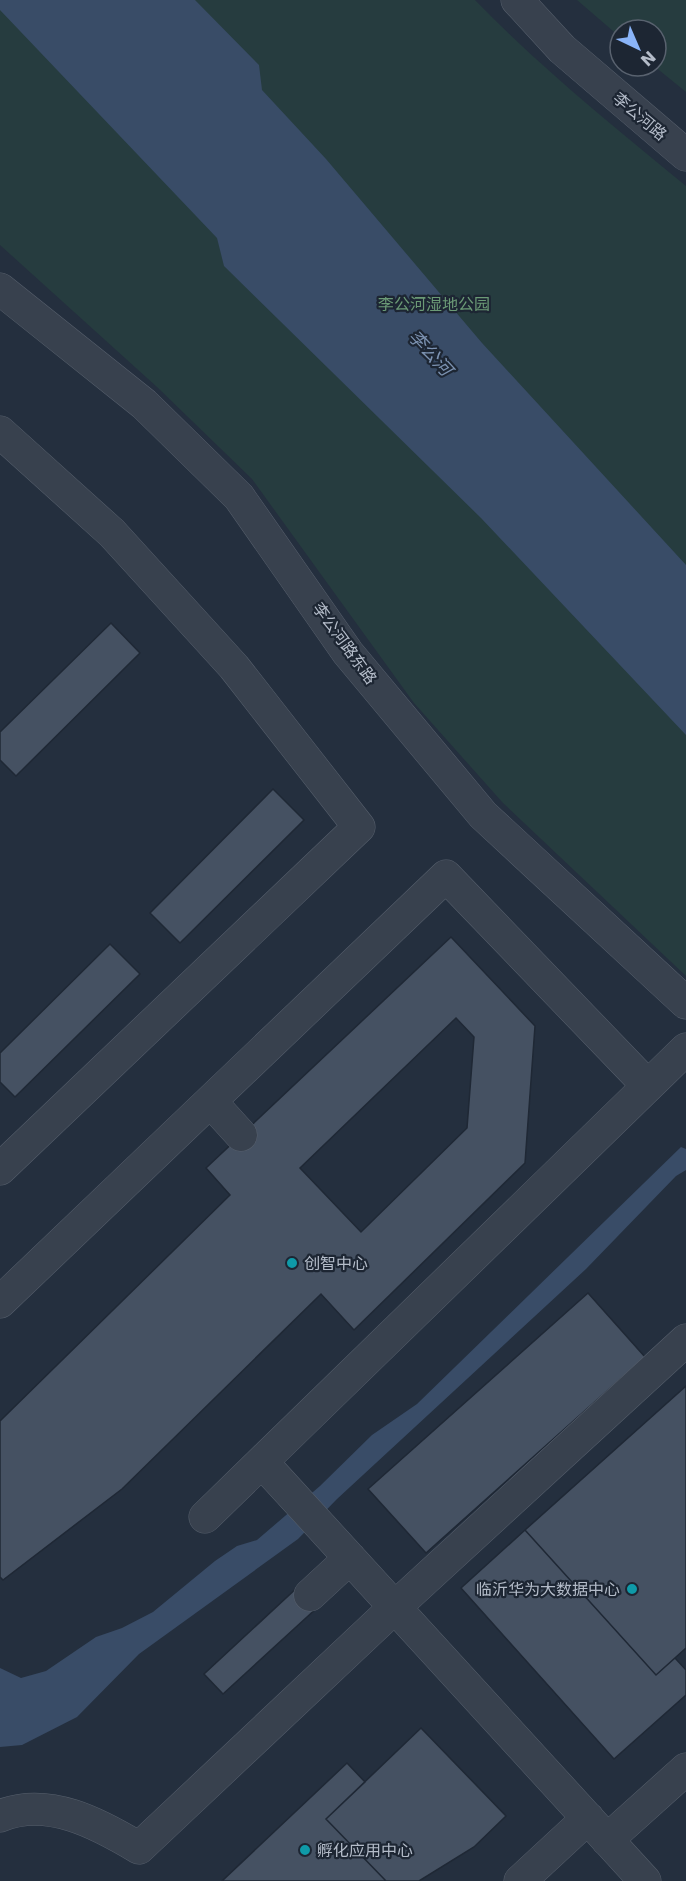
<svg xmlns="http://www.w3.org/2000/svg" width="686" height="1881" viewBox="0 0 686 1881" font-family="'DejaVu Sans','Noto Sans SC',sans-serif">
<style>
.green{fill:#263c3f}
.water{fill:#394c67}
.building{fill:#455162;stroke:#1f2835;stroke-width:1.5;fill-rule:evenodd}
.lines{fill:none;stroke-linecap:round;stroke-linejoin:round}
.minor-casing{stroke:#565f6c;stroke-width:33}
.minor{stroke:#38414e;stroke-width:32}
.culture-dot{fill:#0f9aa8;stroke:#1d2633;stroke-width:2}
.labels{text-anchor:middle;stroke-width:4.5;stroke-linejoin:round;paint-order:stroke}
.street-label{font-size:16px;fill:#b4bcc9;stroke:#1d2633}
.park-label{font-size:16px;fill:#6b9a76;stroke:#1d2633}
.poi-label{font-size:16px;fill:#b4bcc9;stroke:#1d2633;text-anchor:start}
.water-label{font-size:18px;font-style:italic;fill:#7c92b1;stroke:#1d2633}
</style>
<rect width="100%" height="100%" fill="#242f3e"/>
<!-- green -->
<path class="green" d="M0,0H475C541,68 613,126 686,186V976L503,803L414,703L252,479L157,387L0,245Z
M577,0H686V92L654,66L656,30H620V37Z"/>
<!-- water -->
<path class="water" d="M0,0H195L259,65L262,90L326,159L482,343L686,565V735L481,518L224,266L217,238L0,10Z
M681,1147L686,1149V1170L676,1176L586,1269L337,1499L298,1539L139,1654L77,1717L22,1745L0,1747V1668L21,1678L46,1671L96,1637L122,1628L153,1612L215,1561L237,1546L257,1540L320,1486L372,1435L417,1404Z"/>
<!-- building -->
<path class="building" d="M111,623L140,653L16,776L0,760V732Z
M273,789L304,820L180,943L150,913Z
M451,937L535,1026L525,1163L354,1330L321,1294L122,1489L3,1580L0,1577V1421L230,1195L206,1168ZM456,1018L474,1037L467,1128L361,1232L300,1168Z
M110,944L140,974L15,1097L0,1082V1053Z
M588,1293L645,1357L426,1553L368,1489Z
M686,1386V1648L656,1675L525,1530Z
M525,1530L656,1675L675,1658L686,1670V1695L614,1759L461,1588Z
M300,1585L319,1606L223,1694L204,1674Z
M421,1728L506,1816L474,1847L419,1881H386L326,1819Z
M347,1763L365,1782L326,1819L386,1881H222Z"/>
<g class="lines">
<!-- minor casing -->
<g class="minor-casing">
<path id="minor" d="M517,0L562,49L686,155
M0,289L144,404L239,497L348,653L483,815L686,1003
M0,432L112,533L234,667L359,827L0,1169
M211,1102L241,1135
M0,1302L446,876L648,1086
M262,1462L645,1881
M205,1517L686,1049
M310,1595L350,1558
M0,1816C48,1796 99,1824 139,1848L394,1608L686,1340
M607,1840L686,1769
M520,1881L588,1818"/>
</g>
<!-- minor -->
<use href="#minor" class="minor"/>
</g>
<!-- markers -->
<g class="culture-dot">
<circle cx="292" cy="1263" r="6"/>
<circle cx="632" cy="1589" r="6"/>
<circle cx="305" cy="1850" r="6"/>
</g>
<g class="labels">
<!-- street labels -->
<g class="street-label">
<text transform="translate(640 116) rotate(40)" y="6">李公河路</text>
<text transform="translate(345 643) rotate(54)" y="6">李公河路东路</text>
</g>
<!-- park labels -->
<g class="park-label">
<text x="434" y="310">李公河湿地公园</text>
</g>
<!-- poi labels -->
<g class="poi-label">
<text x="304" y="1269">创智中心</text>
<text x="620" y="1595" text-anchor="end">临沂华为大数据中心</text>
<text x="317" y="1856">孵化应用中心</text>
</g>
<!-- water labels -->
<g class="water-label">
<text transform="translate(430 353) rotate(47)" y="6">李公河</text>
</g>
</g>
<!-- north arrow -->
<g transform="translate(638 48) rotate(136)"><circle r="28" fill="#1d2633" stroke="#59626f" stroke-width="1.5"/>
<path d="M0-4.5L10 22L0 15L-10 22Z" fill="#8ab4f8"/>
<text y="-9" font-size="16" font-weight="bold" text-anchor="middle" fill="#b4bcc9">N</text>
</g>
</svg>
